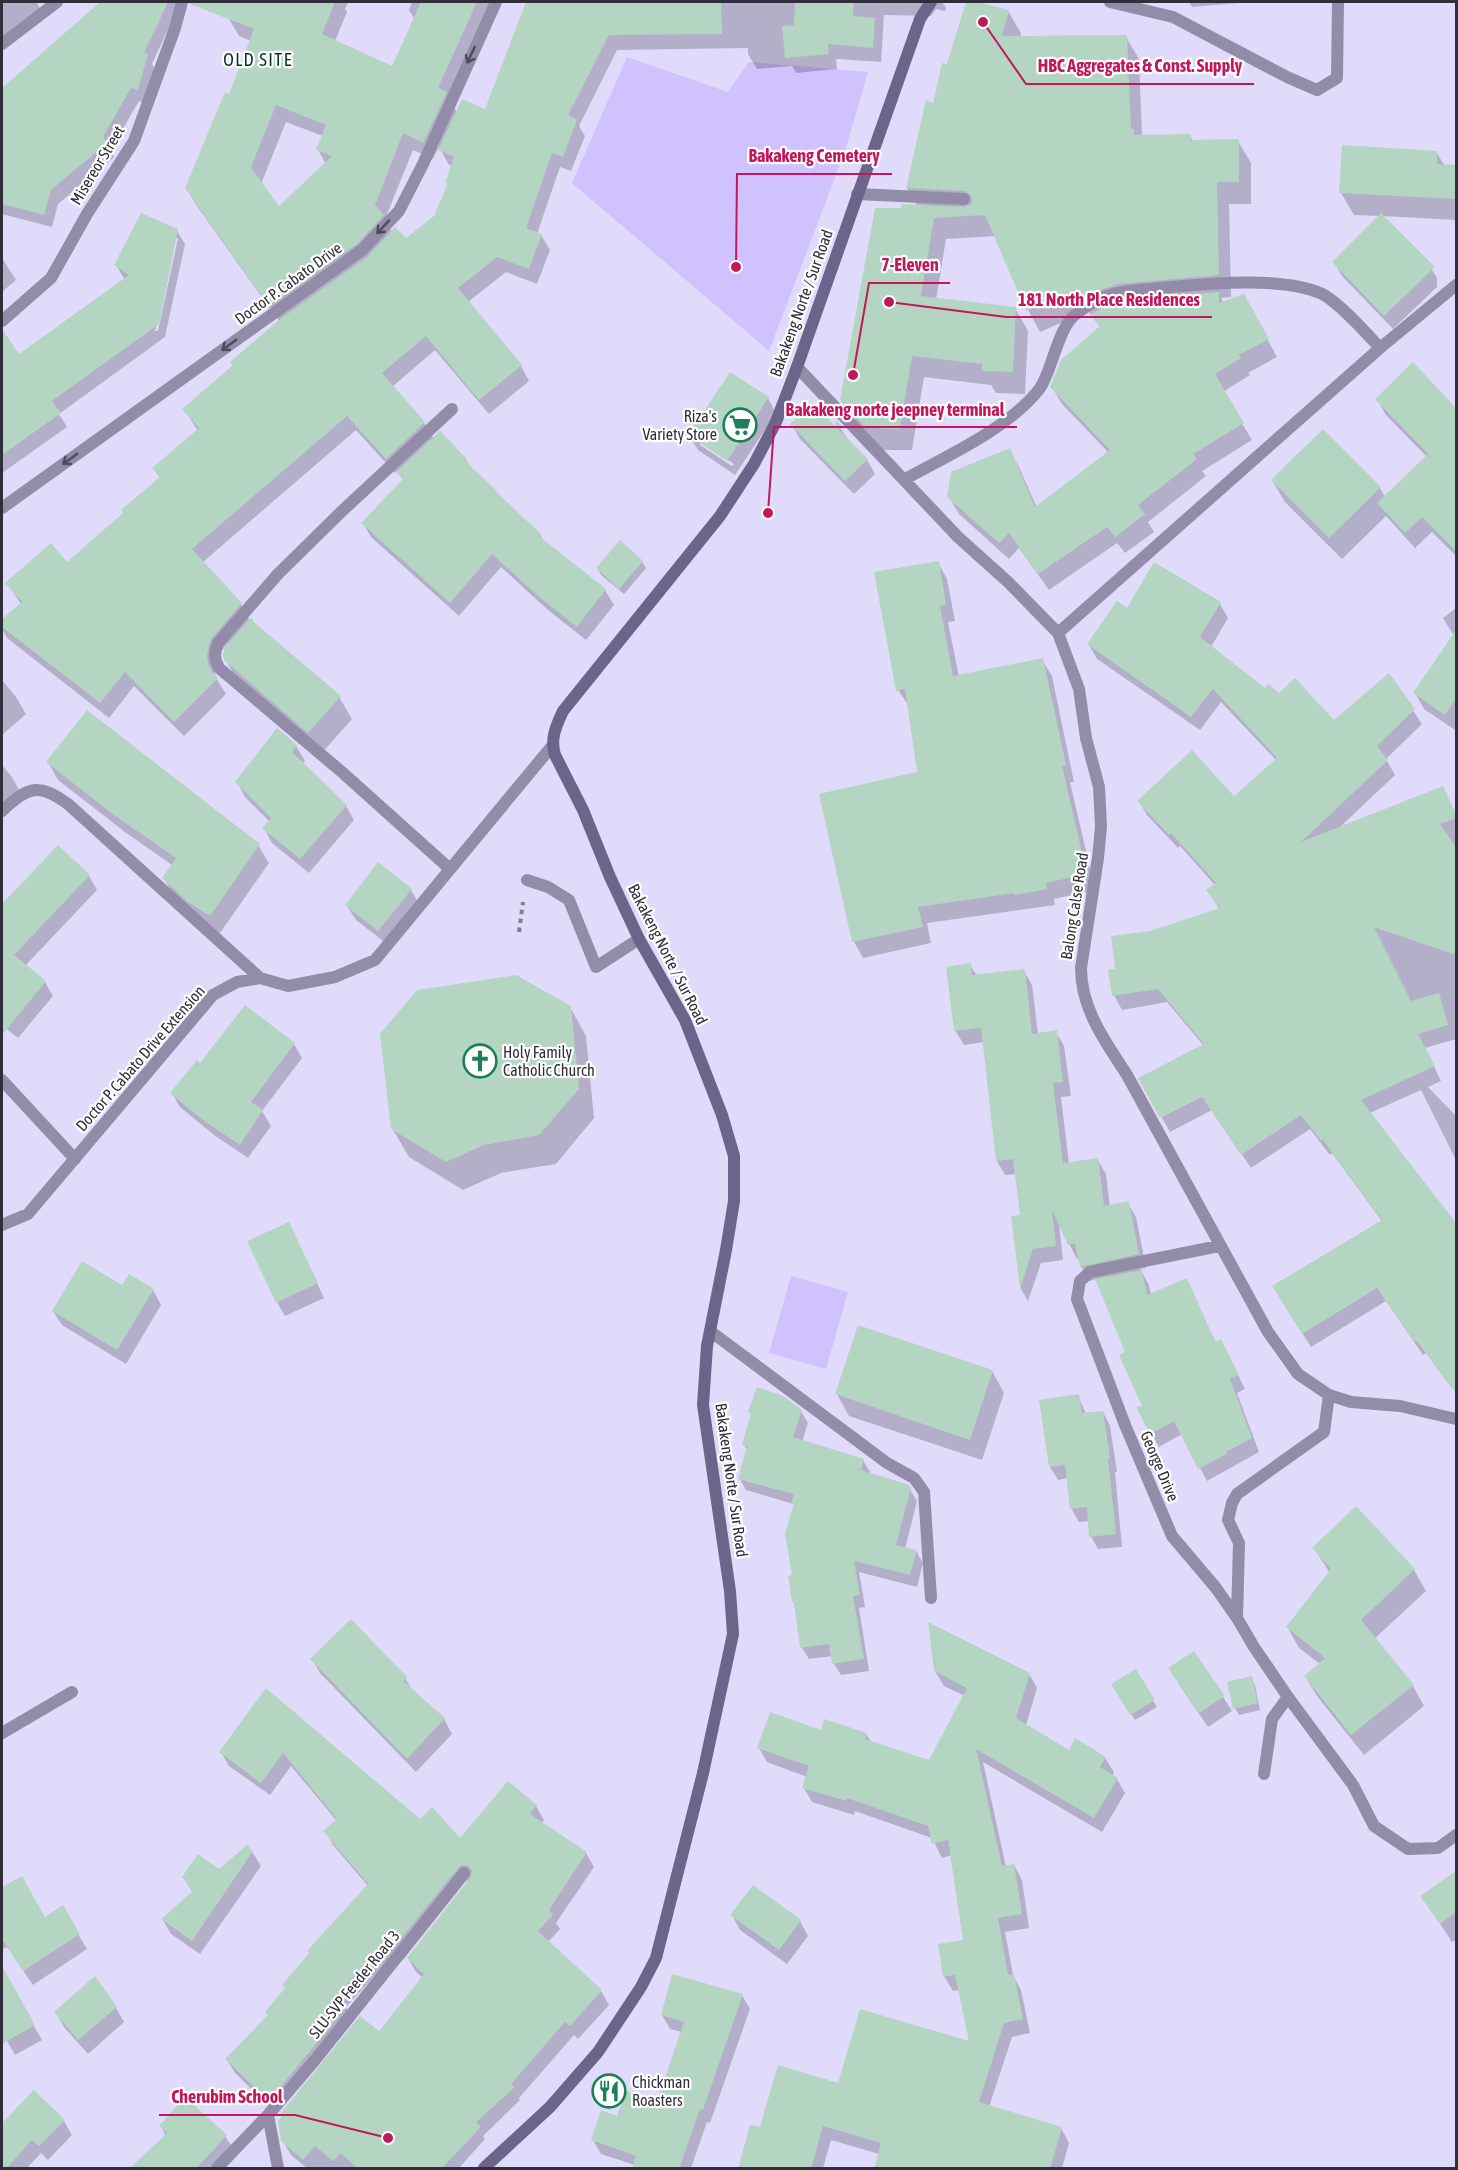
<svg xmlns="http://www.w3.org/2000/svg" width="1458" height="2170" viewBox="0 0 1458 2170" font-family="'Asap Condensed',sans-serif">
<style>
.green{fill:#cfc2fe}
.shadow{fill:#0003;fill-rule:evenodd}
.building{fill:#b3d5c2;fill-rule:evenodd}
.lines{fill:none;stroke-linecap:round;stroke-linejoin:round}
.path{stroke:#827e94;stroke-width:4;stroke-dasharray:4.5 4.5;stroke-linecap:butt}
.lane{stroke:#928ca8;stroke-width:12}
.street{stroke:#928ca8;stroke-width:12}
.secondary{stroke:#6d648b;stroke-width:12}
.oneway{stroke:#4d4a5b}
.labels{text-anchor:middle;stroke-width:4.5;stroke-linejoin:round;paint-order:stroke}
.street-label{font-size:16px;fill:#302e3a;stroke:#fff}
.poi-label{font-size:16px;fill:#302e3a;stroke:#fff;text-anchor:start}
.neighbourhood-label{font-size:18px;letter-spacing:1.5px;fill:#043421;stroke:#fff}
.leader{fill:none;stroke:#c2185b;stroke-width:2}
.callout-dot{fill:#c2185b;stroke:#fff;stroke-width:2}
.callout-label{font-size:18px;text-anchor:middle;font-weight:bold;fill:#c2185b;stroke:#fff;stroke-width:4.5;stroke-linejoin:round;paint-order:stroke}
</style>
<rect width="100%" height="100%" fill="#e1dbfb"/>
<!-- green -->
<path class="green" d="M627,57L728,92L749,62L868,72L845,151L769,351L572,183Z
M791,1276L848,1292L826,1369L769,1353Z"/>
<!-- shadow -->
<path class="shadow" d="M2,2H39L37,3L40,8L2,37Z
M106,2L180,3L152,64L155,69L145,103L139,101L110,151L114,157L58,204L52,227L2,214V90L85,17L86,18Z
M236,2H348L345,9L347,12L335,41L393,68L415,20L409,10L412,2H494L450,100L457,112L486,111L528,2H942L946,8L945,11L936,9L931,16L884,15L881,62L836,59L837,69L796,73L792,66L757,69L748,54V48L617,50L579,126L585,136L571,171L560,167L537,234L541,235L550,250L537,284L506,272L468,302L521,366L529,381L489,414L435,350L392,387L424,423L434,439L466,460L471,468L540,535L544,541L605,590L614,605L586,640L548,610L501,567L459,616L371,537L363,523L403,480L398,471L395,473L356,430L203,562L241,604L250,621L339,697L352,719L321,754L240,685L227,662V644L220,653L215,672L216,678L226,694L184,736L134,686L109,718L7,638L2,629V621L21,604L7,583L66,564L125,514L160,478L154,469L198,431L184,409L234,366L279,321L197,206L187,188L229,96L251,41L239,36L229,19ZM286,122L323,136L318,150L326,164L279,208L261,184ZM439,147L449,165L452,166L447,182L449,186L436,217L406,240L392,232L385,219L413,150L433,159Z
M967,2L1008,11L1021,33L1020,37H1126L1139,59L1142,136H1190L1193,141H1238L1251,163V204H1229L1231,297L1221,298L1224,303L1253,313L1277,357L1248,373L1250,375L1223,392L1252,440L1202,471L1206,476L1148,522L1154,532L1125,553L1117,543L1049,590L1019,548L1009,559L959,514L949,497L1009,450L1019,467L1037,508L1109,453L1062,404L1052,387L1101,328L1088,311L1040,332L1028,310L996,236L946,239L936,300L1015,308L1028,331L1025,394L996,393L991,385L924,377L912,450H880L854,422L841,400L902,210L918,207L907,188Z
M1189,2H1250L1192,7Z
M1436,152L1445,166L1456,167V220L1382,216L1428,263L1437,278V287L1393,329L1342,276L1334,262L1381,216L1354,215L1341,193Z
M177,231L185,244L165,337L59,414L67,427L2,473V357L13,349L19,356L125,280L116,265ZM175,238H178L158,331H155Z
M2,258L16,280L2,292Z
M1413,365L1456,410V556L1432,532L1415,548L1386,516L1342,559L1285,502L1272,480L1380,488L1385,497L1427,457L1386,415L1377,399Z
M768,398L776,413L735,475L698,450L689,435ZM700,441L734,464L732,466L700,445Z
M837,423L851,444L867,460L875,474L854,494L800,439L792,425L836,429Z
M642,562L646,568L624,594L601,575L598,569Z
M938,563L947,579L955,621L948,622L959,677L1042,660L1052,676L1074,782H1070L1095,890L1054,899L1055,905L927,923L931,943L863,958L854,942L821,795L919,773L909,706L898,690Z
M1220,604L1228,618L1211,647L1265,690L1334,722L1389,675L1422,724L1386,759L1395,775L1338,829L1450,802L1456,815V1039L1425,1048L1441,1081L1428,1087L1456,1116V1160L1421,1090L1370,1113L1456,1226V1383L1451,1387L1426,1353L1423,1355L1386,1301L1311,1347L1282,1301L1382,1221L1332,1153L1330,1155L1310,1129L1251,1168L1212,1110L1170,1132L1140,1079L1204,1046L1167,1002L1122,1010L1114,995L1116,970L1220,910L1208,891L1215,885L1180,846L1178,848L1147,815L1139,801L1234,799L1276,760L1221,702L1200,730L1097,659L1089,645L1128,610Z
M1456,608V727L1455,730L1424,709L1415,693L1454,636L1443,618Z
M2,680L16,697L26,714L2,735Z
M277,730L296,746L305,761L302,764L346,806L354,820L309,873L272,843L264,828L270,822L245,797L237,782Z
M48,762L258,845L269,863L220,933L199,918L174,896L164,878L172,865L125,832L58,780Z
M2,765L12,777L22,795L2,812Z
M58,847L89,876L97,890L25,966L45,982L53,996L18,1038L2,1025V906Z
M411,890L419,904L387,944L356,920L347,906Z
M970,965L977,976L1024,971L1032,985L1038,1034L1056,1032L1064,1046L1071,1096L1061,1097L1069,1164L1097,1159L1106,1174L1110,1207L1128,1203L1136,1217L1146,1268L1140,1269L1149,1285L1151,1295L1186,1279L1216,1343L1228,1354L1245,1389L1237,1393L1259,1452L1207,1481L1182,1434L1159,1447L1138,1408L1144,1407L1127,1353L1097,1279L1089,1281L1081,1266L1079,1258L1077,1259L1059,1224L1063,1260L1041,1263L1028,1301L1021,1289L1012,1217L1022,1216L1017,1174L1005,1175L997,1161L984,1042L964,1045L955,1030Z
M570,1007L586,1036L594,1118L556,1164L501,1173L463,1190L409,1157L392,1128Z
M294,1044L302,1058L262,1111L271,1126L248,1158L214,1135L180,1107L172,1093L200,1065Z
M289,1224L324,1298L285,1316L277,1302Z
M123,1288L153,1290L161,1305L126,1364L62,1325L53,1311Z
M992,1371L1004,1393L982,1460L849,1416L837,1394Z
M1078,1396L1086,1414L1103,1412L1110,1426L1117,1472H1115L1122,1547L1098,1549L1091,1536L1089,1521L1079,1522L1071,1508L1068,1478L1058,1480L1050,1467Z
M801,1411L808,1423L802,1442L863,1460L870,1472L869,1474L908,1486L917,1501L905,1549L916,1551L923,1563L917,1587L859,1572L865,1607L859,1608L869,1671L841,1675L834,1664L833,1656L809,1659L802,1648L794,1602L795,1506L793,1504L746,1490L740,1479L748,1451L744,1445L752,1416L750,1412Z
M1356,1508L1414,1570L1426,1591L1374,1639L1413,1686L1424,1706L1364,1755L1317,1696L1305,1676L1320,1664L1299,1648L1288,1628L1330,1573L1314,1548Z
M312,1659L405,1678L413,1692L444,1719L452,1734L416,1772L320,1673Z
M935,1671L1029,1674L1037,1688L1026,1725L1069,1752L1105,1758L1114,1772L1112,1776L1117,1779L1125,1793L1102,1832L983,1762L1006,1867L1014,1865L1022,1880L1029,1928L1005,1932L1013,1975L1021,1990L1030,2033L1012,2037L989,2107L1061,2128L1069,2143L1062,2168H875L879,2154L831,2140L823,2168H739L761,2129L839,2085L971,2043L959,1990L953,1991L944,1976L965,1941L952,1855L942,1858L932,1838L855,1811L854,1815L812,1802L804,1788L807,1777L767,1762L759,1748L821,1732L866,1734L871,1742L929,1762L965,1696L944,1686Z
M1135,1671L1157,1707L1135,1720L1113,1684Z
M1251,1678L1255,1685L1260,1710L1239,1715L1235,1708Z
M1178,1683L1223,1697L1232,1711L1208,1727Z
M266,1690L420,1821L460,1840L508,1783L536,1806L544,1820L541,1824L586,1853L594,1867L556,1923L560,1929L548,1942L601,1991L609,2005L578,2039L574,2035L519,2098L520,2100L483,2136L485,2139L459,2168H307L291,2155L283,2141L379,2033L423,1978L416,1972L408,1958L472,1879L466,1881L403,1960L395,1953L346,2007L354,2021L277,2114L235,2073L227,2060L269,2016L267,2012L368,1886L333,1845L325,1831L337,1821L291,1766L270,1795L229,1766L221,1752Z
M252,1852L261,1866L200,1954L171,1934L163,1920L193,1893L184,1877L219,1870Z
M1456,1873V1939L1452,1942L1422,1896Z
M22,1878L45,1919L62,1907L87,1949L33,1985L7,1947L2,1949V1889Z
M732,1915L800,1921L808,1936L787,1964L740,1930Z
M13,1990L42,2040L15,2055L2,2032V1997Z
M742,1995L750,2009L710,2123L707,2122L691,2168H634L635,2165L601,2154L593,2140L618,2118L658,2103L682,2032L670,2029L662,2015Z
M116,2008L124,2022L88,2054L64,2027L56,2013Z
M34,2092L64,2121L72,2135L48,2160L41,2153L27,2168H2V2125Z
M161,2126L225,2136L234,2150L217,2168H132L166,2136Z"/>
<!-- building -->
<path class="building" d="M100,2H168L144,53L148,54L138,90L131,88L103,137L107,143L51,190L44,215L2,204V88Z
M190,2H335L322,34L392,66L421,2H477L438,88L447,92L423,143L403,133L375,205L384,215L357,244L269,306L185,188L225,92L229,94L254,29L190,4ZM276,105L326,125L316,150L332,156L279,206L251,167Z
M526,2H721L722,34L609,35L568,115L577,120L563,157L552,153L526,228L542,234L529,269L497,257L458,288L522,365L479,400L426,336L382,373L425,422L386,459L347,416L192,549L242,603L212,638L209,644L207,656L208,664L212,672L218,678L174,722L125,672L100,703L2,627V619L22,602L5,583L51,543L67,562L123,513L121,510L160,477L152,468L199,428L182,409L233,365L230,362L279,320L367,257L395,227L406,238L434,216L448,183H445L454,157L438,150L462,99L485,109Z
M795,2H854L853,16L875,18L873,48L828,44L829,54L785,58L782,26L794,25Z
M966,2H977L1009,10L1002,36L1127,35L1131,129H1134V135L1191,134V140L1239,139V182H1217L1219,275L1118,284L1100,290L1081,300L1074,290L1026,311L985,215L934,218L921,296L1016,307L1013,372L982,371V364L912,356L900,429L866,428L840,400L875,208H901L902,204L964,207L971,204L972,200L971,195L965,191L906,188L926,100L933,103L942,63L947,64Z
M1342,145L1437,151V164L1456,165V199L1339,193Z
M141,213L178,229L159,324L52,401L61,413L2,455V329L19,354L129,275L114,265Z
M1381,213L1435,267L1384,316L1332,262Z
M1219,292V303L1244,294L1269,339L1239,355L1241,358L1215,374L1244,423L1193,454L1197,459L1138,505L1145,514L1115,537L1107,527L1038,574L1009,533L999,543L947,497L951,472L1010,448L1035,507L1110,450L1050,387L1061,360L1100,326L1091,314L1106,305L1121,301Z
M1413,362L1456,408V551L1422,517L1405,533L1377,503L1428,454L1375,399Z
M730,372L769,397L727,461L688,435Z
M812,403L835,426L836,420L843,428H837L868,459L845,481L790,424Z
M1323,429L1381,487L1329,538L1271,480Z
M440,431L467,459L465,461L497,491L496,492L541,534L539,536L606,589L577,627L538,596L492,554L450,603L361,523L403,479L396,472Z
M620,540L643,561L619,589L596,568Z
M939,561L946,605L940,606L953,676L1043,658L1066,765L1062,766L1087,874L1046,883L1047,889L1014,895V893L918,907L923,927L852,942L819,794L917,772L905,689L896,691L874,572Z
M1154,562L1221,602L1200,637L1265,688L1269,684L1279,693L1295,678L1334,720L1389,673L1415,709L1377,746L1388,760L1301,842L1443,786L1456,814V818L1440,824L1456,847V955L1374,927L1411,1001L1439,993L1448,1025L1418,1034L1435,1066L1361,1100L1456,1223V1393L1416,1340L1414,1342L1377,1288L1302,1334L1272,1286L1382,1220L1323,1140L1321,1141L1301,1115L1241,1155L1202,1097L1160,1118L1138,1078L1204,1044L1158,989L1112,996L1108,970L1115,969L1111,936L1150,931L1220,908L1206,890L1216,883L1171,833L1169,835L1137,801L1192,750L1234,796L1277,758L1213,689L1191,717L1087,644L1117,601L1127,608Z
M251,617L255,623L341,696L308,733L225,661L223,656L225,647Z
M1456,630V698L1445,715L1413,693Z
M87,710L260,844L210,916L187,901L162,878L176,858L114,815L46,762Z
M277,728L297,745L292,752L347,805L300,859L262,828L271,818L235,782Z
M58,845L90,875L14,955L46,981L2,1035V904Z
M378,862L412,889L378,931L345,905Z
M971,963L972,975L1025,969L1032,1034L1057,1030L1063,1082L1053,1083L1063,1163L1098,1158L1104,1206L1129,1201L1139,1254L1080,1267L1075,1244L1068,1245L1052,1210L1056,1246L1033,1249L1020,1289L1011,1216L1020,1215L1013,1159L996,1161L981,1028L954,1031L946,967Z
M516,975L571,1006L579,1089L539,1135L484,1145L446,1162L391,1129L380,1034L417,990Z
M245,1005L295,1043L251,1102L263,1110L240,1145L204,1121L170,1093L197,1060L200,1063Z
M289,1222L318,1283L276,1303L247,1241Z
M82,1261L122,1285L129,1274L154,1289L117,1350L52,1311Z
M1142,1270L1147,1295L1187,1278L1215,1342L1221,1339L1239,1375L1230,1379L1252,1438L1226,1452L1227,1454L1198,1469L1174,1421L1150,1434L1136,1407L1142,1406L1119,1355L1125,1352L1095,1279Z
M858,1325L993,1370L970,1440L835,1394Z
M757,1387L783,1396L802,1410L793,1437L864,1459L861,1470L909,1485L911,1488L896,1545L917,1550L910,1575L854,1561L860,1595L853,1596L864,1659L832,1664L829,1644L800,1648L794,1602H792L788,1576L792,1575L785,1533L794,1504L791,1503L794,1494L738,1479L747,1446L742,1445L751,1413L748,1412Z
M1079,1394L1082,1413L1103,1411L1110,1458L1108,1459L1116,1534L1089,1537L1087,1507L1070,1509L1065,1465L1049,1467L1039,1400Z
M1356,1506L1415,1569L1361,1620L1414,1685L1351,1735L1304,1676L1325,1658L1286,1627L1331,1569L1312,1548Z
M351,1619L407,1677L403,1681L445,1718L407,1759L310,1659Z
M928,1622L1030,1673L1016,1718L1069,1750L1075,1738L1106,1757L1100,1767L1118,1778L1094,1818L976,1749L1002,1866L1014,1864L1022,1914L998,1918L1008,1975L1014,1974L1023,2019L1004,2023L979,2102L1062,2127L1050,2169H874L881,2143L823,2126L811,2169H738L750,2125L760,2127L778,2065L838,2083L860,2009L969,2041L955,1975L943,1977L938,1944L963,1940L948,1840L932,1844L928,1826L847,1798L846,1801L802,1788L809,1766L757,1748L770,1712L821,1730L824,1719L867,1733L865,1739L929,1760L967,1688L934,1671Z
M1194,1651L1225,1696L1199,1713L1168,1668Z
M1136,1669L1155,1700L1130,1715L1111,1684Z
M1252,1676L1258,1703L1233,1709L1227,1682Z
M266,1688L420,1819L432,1807L460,1838L508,1781L537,1805L530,1814L587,1852L549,1910L553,1915L538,1931L602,1990L570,2026L565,2022L511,2084L515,2087L476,2122L481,2127L441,2169H358L341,2153L333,2161L315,2146L303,2160L281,2141L278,2121L283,2115L281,2113L360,2016L379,2031L424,1974L407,1958L470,1878L472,1871L469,1866L462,1865L458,1868L394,1947L387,1940L335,1997L347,2006L269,2101L225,2059L269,2014L265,2012L285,1988L282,1985L309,1953L307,1951L368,1884L323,1831L337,1819L283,1753L261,1783L219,1752Z
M247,1845L253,1851L192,1941L161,1919L193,1891L182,1877L198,1854L219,1869Z
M1456,1871V1912L1440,1924L1420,1896Z
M22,1876L45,1917L63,1905L80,1934L23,1971L2,1939V1887Z
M753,1885L801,1920L779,1950L730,1915Z
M2,1966L35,2025L2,2044Z
M672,1974L743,1994L703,2110L700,2109L679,2169H632L636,2156L591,2140L601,2110L617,2116L626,2091L657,2101L684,2022L661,2015Z
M95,1976L117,2007L78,2040L54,2012Z
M34,2090L65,2120L39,2146L32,2140L6,2169H2V2123Z
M185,2097L227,2135L196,2169H129L167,2133L159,2126Z"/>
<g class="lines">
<!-- path -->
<path class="path" d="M519,932L523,902"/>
<!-- lane -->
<path class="lane" d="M1110,2L1173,17L1287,77L1317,90L1337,78L1338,2
M857,194L964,199
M527,880L548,887L569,900L596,967L639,939
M1264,1774L1272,1719L1288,1697"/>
<!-- street -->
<path class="street" d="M2,44L57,2
M2,321L51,278L87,214L134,141L175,28L182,2
M797,367L958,537L1008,582L1058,633L1079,689L1086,738L1099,787L1101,827L1098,858L1081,968C1081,1009 1105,1041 1127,1075L1268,1332L1298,1374L1329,1395L1351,1402L1400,1406L1456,1419
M905,479C947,456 1011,427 1040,388C1052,371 1058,327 1076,314C1084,308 1097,299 1107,296C1123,290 1144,290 1161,288C1205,284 1280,276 1320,293C1337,300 1367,334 1380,348
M2,508L362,250L399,211L423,164L496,2
M1058,633L1380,348L1456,285
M2,811C28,787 38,782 68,804L260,978
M450,869L343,773L219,668C214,659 214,653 218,643L278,574L341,512L452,409
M2,1080L75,1159
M2,1225L28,1214L213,995L237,982L260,978L288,986L335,977L375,960L552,746
M1219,1246L1090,1272L1080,1281L1077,1299L1125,1425L1172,1536L1216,1588L1237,1618L1254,1647L1288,1697L1353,1785L1374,1826L1408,1849L1438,1848L1456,1835
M710,1331L887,1463L914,1478L924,1492L931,1598
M1237,1618L1239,1543L1228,1520L1232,1503L1237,1494L1324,1432L1329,1395
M2,1733L72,1692
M268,2115L278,2168
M217,2168L268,2115L315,2060L464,1873"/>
<!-- secondary -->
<path class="secondary" d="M484,2168L550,2107L598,2052L641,1987L656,1958L703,1773L733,1634L730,1591L703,1405L707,1346L726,1250L734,1201V1156L722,1115L685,1020L639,939L610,877L583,810L555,755C550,739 556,726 563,711L720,516L754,464L776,422L797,367L920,19L931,2"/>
</g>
<!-- one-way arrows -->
<defs><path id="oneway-shaft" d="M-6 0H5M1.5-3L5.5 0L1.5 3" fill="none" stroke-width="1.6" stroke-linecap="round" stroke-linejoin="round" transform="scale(1.5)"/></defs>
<g class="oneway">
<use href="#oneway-shaft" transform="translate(471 55) rotate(115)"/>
<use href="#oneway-shaft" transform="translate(383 227) rotate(133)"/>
<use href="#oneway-shaft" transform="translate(229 345) rotate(144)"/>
<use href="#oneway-shaft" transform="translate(70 459) rotate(144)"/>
</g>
<!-- icons -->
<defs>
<g id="supermarket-ring" transform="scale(1.725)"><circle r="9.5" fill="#fff" stroke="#1b7f58" stroke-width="1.5"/><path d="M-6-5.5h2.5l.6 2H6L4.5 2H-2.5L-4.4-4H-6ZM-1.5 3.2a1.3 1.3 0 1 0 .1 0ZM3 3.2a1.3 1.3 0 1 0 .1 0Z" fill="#1b7f58"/></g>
<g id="church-ring" transform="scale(1.725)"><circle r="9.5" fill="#fff" stroke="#1b7f58" stroke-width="1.5"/><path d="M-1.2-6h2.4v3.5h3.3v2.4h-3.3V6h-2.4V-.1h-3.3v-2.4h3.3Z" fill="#1b7f58"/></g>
<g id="restaurant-ring" transform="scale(1.725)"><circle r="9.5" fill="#fff" stroke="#1b7f58" stroke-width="1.5"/><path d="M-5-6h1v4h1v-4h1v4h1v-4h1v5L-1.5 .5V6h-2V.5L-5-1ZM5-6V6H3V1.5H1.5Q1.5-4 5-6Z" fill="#1b7f58"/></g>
</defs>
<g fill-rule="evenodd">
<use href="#supermarket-ring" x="740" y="425"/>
<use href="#church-ring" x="480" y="1061"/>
<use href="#restaurant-ring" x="609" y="2091"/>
</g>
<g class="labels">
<!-- street labels -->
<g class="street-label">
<text transform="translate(97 165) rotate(-59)" y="6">Misereor Street</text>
<text transform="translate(288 283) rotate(-36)" y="6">Doctor P. Cabato Drive</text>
<text transform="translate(801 303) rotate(-70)" y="6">Bakakeng Norte / Sur Road</text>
<text transform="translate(1074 906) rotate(-81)" y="6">Balong Calse Road</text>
<text transform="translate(668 954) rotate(63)" y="6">Bakakeng Norte / Sur Road</text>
<text transform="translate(140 1058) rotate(-49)" y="6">Doctor P. Cabato Drive Extension</text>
<text transform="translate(1160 1466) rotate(67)" y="6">George Drive</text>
<text transform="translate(732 1480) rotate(82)" y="6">Bakakeng Norte / Sur Road</text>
<text transform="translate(354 1984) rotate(-51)" y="6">SLU-SVP Feeder Road 3</text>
</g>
<!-- poi labels -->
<g class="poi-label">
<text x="717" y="422" text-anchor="end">Riza's<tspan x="717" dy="18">Variety Store</tspan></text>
<text x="503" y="1058">Holy Family<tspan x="503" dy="18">Catholic Church</tspan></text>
<text x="632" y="2088">Chickman<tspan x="632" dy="18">Roasters</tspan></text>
</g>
<!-- neighbourhood labels -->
<g class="neighbourhood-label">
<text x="258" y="66">OLD SITE</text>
</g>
</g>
<!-- callouts -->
<path class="leader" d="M983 22L1026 84H1254M736 267L737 174H892M853 375L869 283H950M889 302L1006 317H1212M768 513L774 427H1017M388 2138L295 2115H159"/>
<g class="callout-dot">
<circle cx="983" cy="22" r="6"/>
<circle cx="736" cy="267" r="6"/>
<circle cx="853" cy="375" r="6"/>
<circle cx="889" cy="302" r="6"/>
<circle cx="768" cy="513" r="6"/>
<circle cx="388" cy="2138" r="6"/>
</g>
<g class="callout-label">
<text x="1140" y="72">HBC Aggregates &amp; Const. Supply</text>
<text x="814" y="162">Bakakeng Cemetery</text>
<text x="910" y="271">7-Eleven</text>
<text x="1109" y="306">181 North Place Residences</text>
<text x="895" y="416">Bakakeng norte jeepney terminal</text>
<text x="227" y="2103">Cherubim School</text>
</g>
<!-- border -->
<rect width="1458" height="2170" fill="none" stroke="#302e3a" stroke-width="6"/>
</svg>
